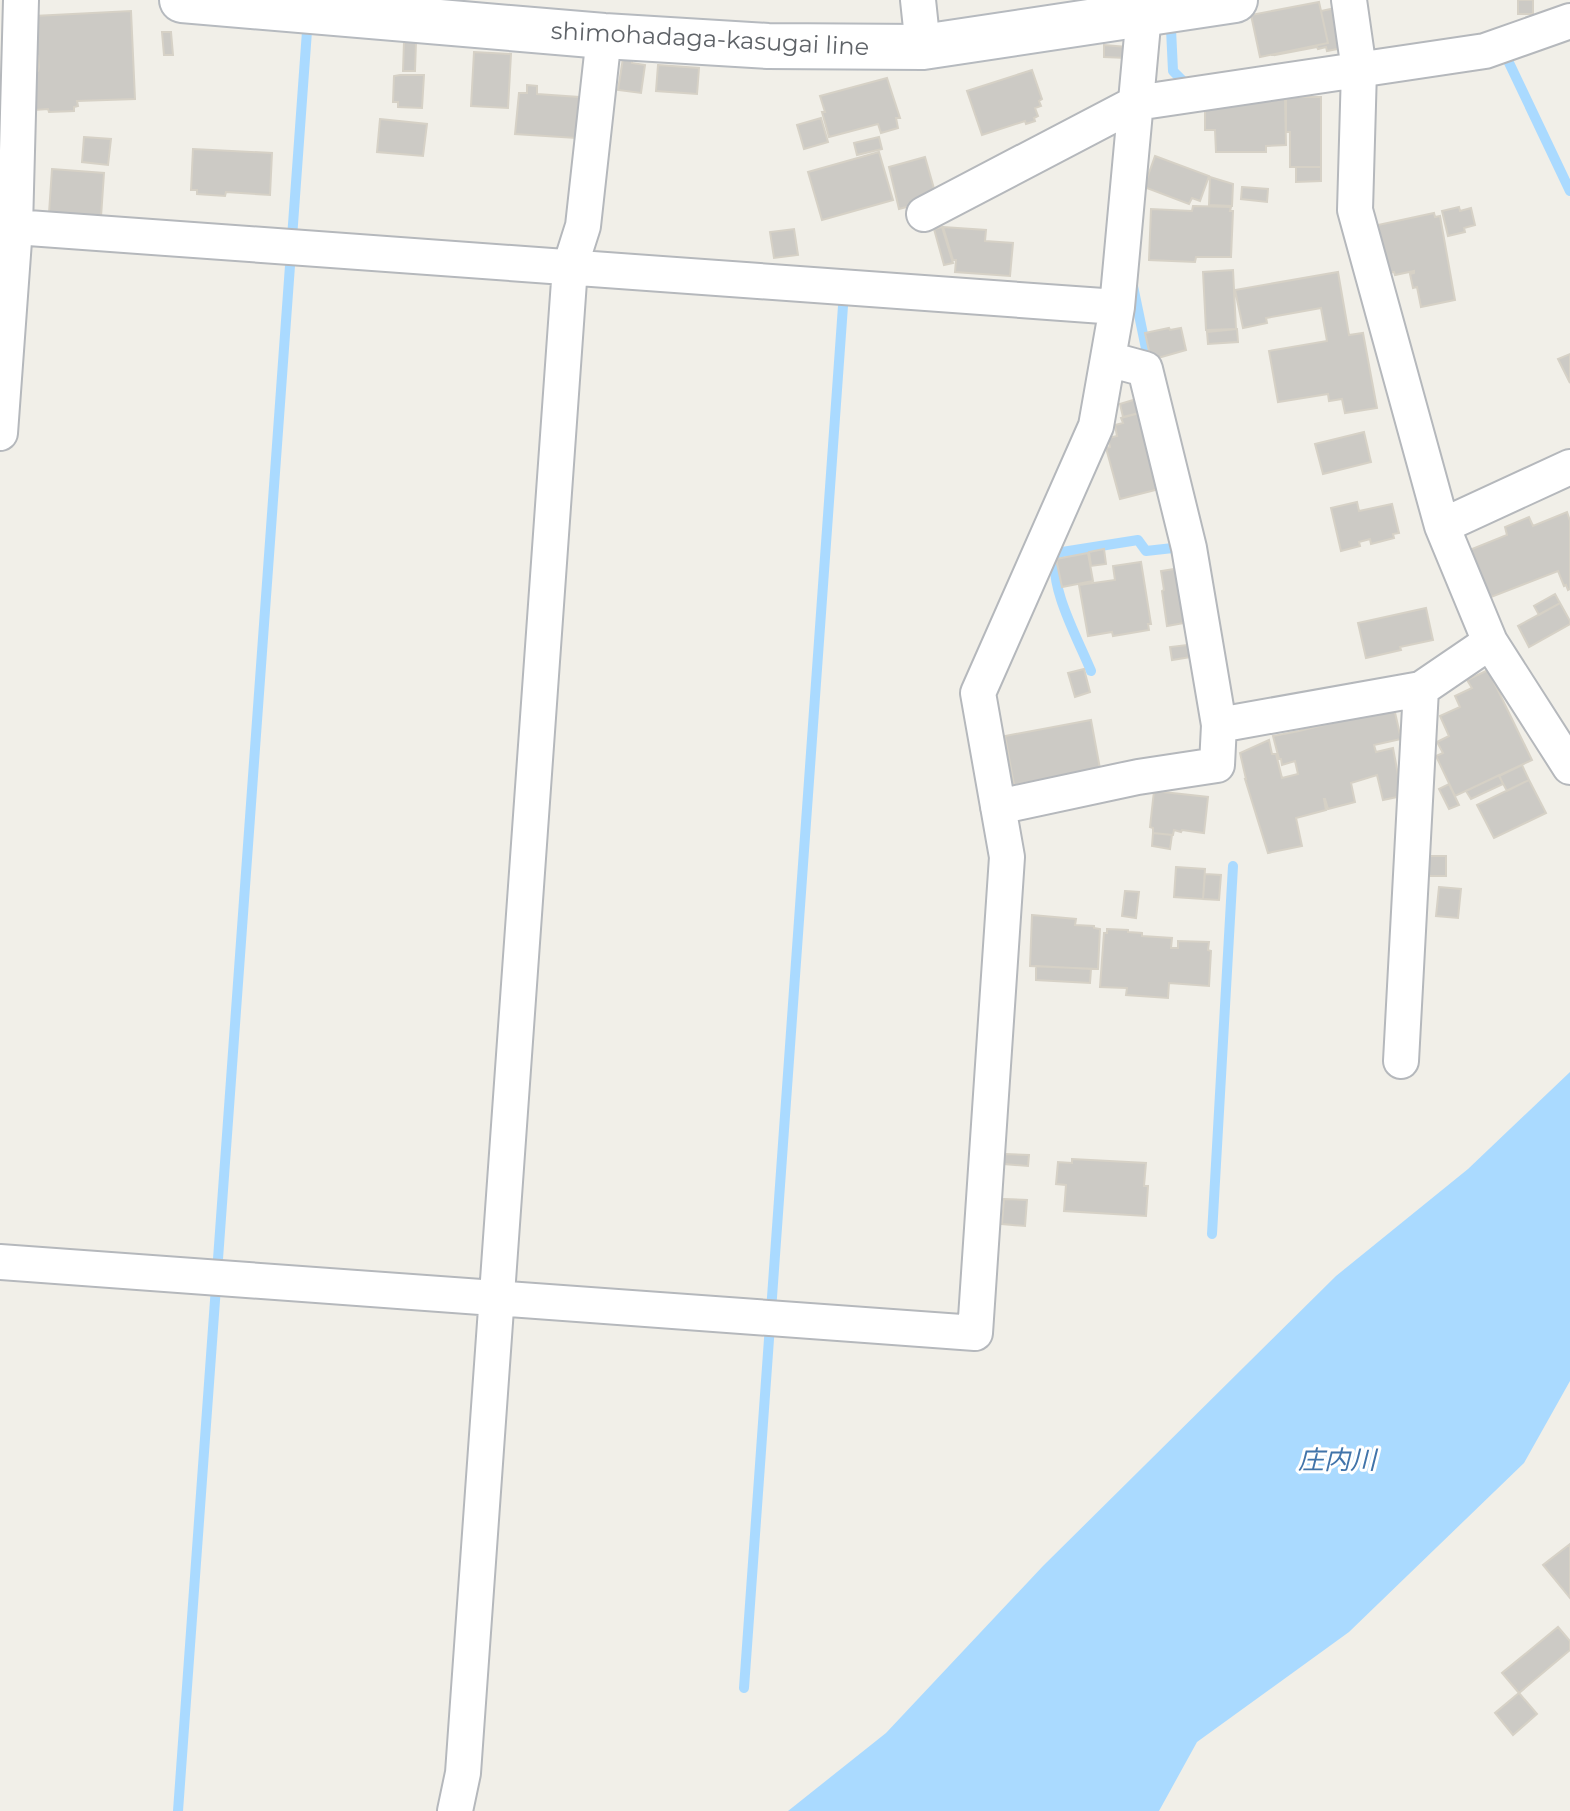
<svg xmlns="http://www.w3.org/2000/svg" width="1570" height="1811" viewBox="0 0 1570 1811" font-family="Montserrat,'Noto Sans JP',sans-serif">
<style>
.water{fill:#aadaff}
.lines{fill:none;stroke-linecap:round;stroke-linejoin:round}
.stream{stroke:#aadaff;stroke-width:10}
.building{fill:#cccac5;stroke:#d6d1c6;stroke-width:2}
.street-casing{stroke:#b5b8bc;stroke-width:38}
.secondary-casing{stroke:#b6babf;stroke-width:48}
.street{stroke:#fff;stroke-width:34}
.secondary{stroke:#fff;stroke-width:44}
.labels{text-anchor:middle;stroke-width:6;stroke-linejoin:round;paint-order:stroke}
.street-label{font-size:24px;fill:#5f6368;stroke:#fff}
.water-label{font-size:26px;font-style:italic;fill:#4174aa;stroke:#fff}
</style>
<rect width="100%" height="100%" fill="#f1efe8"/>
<!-- water -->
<path class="water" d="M1570,1072V1381L1524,1463L1349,1632L1197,1742L1159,1811H788L886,1733L1043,1566L1336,1276L1468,1169Z"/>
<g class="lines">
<!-- stream -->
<path class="stream" d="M1171,29L1173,71L1186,84L1192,83
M1502,48L1570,191
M1133,286L1149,363
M1091,671C1078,639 1048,586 1056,553L1138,540L1146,551L1182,547
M1212,1234L1233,866
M744,1688L843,306
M178,1811L307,31"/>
</g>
<!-- building -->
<path class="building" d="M1518,0H1533V14H1518Z
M1319,2L1328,43L1260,57L1251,15Z
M1340,7L1348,47L1327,51L1326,47L1318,49L1317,47L1275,55V54L1328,43L1321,11Z
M131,11L135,99L77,101L78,106L74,107V111L49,112L48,109L35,110L33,71H38L39,67L38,56H36L34,16Z
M162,32H171L173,55H164Z
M404,42H416L415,71H403Z
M1104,45L1127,47V58L1104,57Z
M474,52L511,54L508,108L471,106Z
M623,58L632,60V63L645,65L641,93L618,90Z
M658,65L699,68L697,94L656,91Z
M1032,70L1042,99L1039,101L1041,106L1035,108L1038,116L1034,118L1035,121L1026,124L1025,121L982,135L967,91Z
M400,75H424L422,108L398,107V102H393L394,76Z
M887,78L900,118H896L898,128L881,133L878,124L829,137L822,112H825L820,96Z
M527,85L537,86V94L579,97L576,138L515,134L519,93H527Z
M1291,97H1321V167H1290V132H1286V99Z
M1285,98L1286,145L1266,146V152H1216L1215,130H1205V103Z
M821,118L828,142L804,149L797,125Z
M380,119L427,124L423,156L377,152Z
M84,137L111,139L108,165L82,162Z
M879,137L882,149L857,155L854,143Z
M193,149L272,153L270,195L226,192L225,196L197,194V190H191Z
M879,152L893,200L822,220L808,172Z
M1155,156L1209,176L1200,201L1192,198L1189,204L1144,187Z
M925,157L937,199L899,209L889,167Z
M1296,167H1321V181L1296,182Z
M52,169L104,173L101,217L49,213Z
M1210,177L1233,184L1232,206L1209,205Z
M1242,187L1268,189L1267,202L1241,199Z
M1193,206L1231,207L1230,211H1233L1231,257H1196L1195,262L1149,260L1151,209L1192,211Z
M1459,207L1460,211L1471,208L1475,225L1464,228L1465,232L1448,236L1442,211Z
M1434,213L1435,217L1440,216L1455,300L1421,307L1417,287L1413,288L1410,274L1414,273V271L1395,275L1394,272L1388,273L1378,225Z
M942,227L953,263L944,265L934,229Z
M943,227L986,230L985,241L1013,243L1010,276L955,272L956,260H953Z
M794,229L798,255L774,258L770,232Z
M1233,270L1236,329L1206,330L1203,272Z
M1338,272L1349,335L1363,333L1377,408L1345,413L1342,399L1329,401L1328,394L1278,402L1269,351L1327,341L1321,308L1266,318L1267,323L1243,328L1235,290Z
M1169,328L1170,330L1181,328L1186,350L1151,360L1145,333Z
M1237,329L1238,342L1208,344L1207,332Z
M1570,354V383L1558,359Z
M1143,397L1147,411L1123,417L1120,404Z
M1147,411L1167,487L1120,499L1106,448L1110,447L1108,438L1117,436L1115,425L1123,423L1121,418Z
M1364,432L1371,462L1323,474L1315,444Z
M1357,502L1359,511L1392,504L1399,533L1393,534L1394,538L1371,544L1370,539L1359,542L1360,546L1341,551L1331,508Z
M1567,512L1570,521V589L1568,590L1566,585L1564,586L1558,571L1486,599L1467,551L1507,535L1505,527L1529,517L1533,526Z
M1104,549L1106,564L1091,566L1089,552Z
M1088,553L1093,581L1062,587L1056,559Z
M1141,562L1151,624H1148L1149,630L1113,636L1112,632L1088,636L1079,585L1115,580L1113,566Z
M1187,567L1195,621L1167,626L1162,591L1164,590L1161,571Z
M1555,594L1560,603L1539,615L1534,606Z
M1560,603L1570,621V624L1529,647L1518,626Z
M1426,608L1433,640L1400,647L1401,650L1366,658L1358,623Z
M1195,644L1197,656L1172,660L1170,647Z
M1084,669L1090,692L1075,697L1068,673Z
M1488,670L1532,760L1455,796L1436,756L1443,753L1437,742L1449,736L1440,716L1460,707L1455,696L1472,688L1467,680Z
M1394,708L1401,739L1374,745L1376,752L1393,748L1402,796L1383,800L1377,775L1351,783L1355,802L1328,809L1325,799H1324L1326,810L1296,818L1302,846L1268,853L1245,779H1246L1240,753L1269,740L1272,754H1276L1282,778L1298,774L1295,761L1282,765L1281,759H1279L1273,736L1299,731Z
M1091,720L1101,774L1054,783L1052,778L1014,785L1005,736Z
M1522,765L1529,780L1507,791L1499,776Z
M1499,775L1503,784L1471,799L1466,791Z
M1529,780L1546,813L1494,838L1477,805Z
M1449,784L1459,805L1449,809L1439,789Z
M1154,791L1208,797L1204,833L1182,830L1181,832L1174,830L1173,835L1153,833V828L1150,827Z
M1153,833L1172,835L1170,849L1152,846Z
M1428,856H1446V876H1428Z
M1176,867L1205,869L1203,899L1174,897Z
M1205,874L1221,875L1219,900L1203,899Z
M1439,887L1461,889L1458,918L1436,916Z
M1125,891L1139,892L1136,918L1122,916Z
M1032,915L1076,919L1075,925L1094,926V928L1100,929L1098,969L1030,966Z
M1107,929L1128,930V932L1142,933V936L1172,938L1171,948H1178V941L1209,942L1208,950L1211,951L1209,986L1169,983L1168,998L1126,995L1127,988L1100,987L1104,933H1107Z
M1036,966L1091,969L1090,983L1036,980Z
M1005,1154L1029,1155L1028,1166L1004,1164Z
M1072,1159L1146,1163L1144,1186H1148L1146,1216L1064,1211L1066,1185L1056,1184L1058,1162L1072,1163Z
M1004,1199L1027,1200L1025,1226L1002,1224Z
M1570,1544V1598L1543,1565Z
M1558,1627L1570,1641V1650L1519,1693L1502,1673Z
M1519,1693L1537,1714L1513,1735L1495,1713Z"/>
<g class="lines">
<!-- street casing -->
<g class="street-casing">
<path id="street" d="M918,0L923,47
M1349,0L1359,70L1355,210L1442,526L1490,642L1570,767
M924,214L1136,103L1485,51L1570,21
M0,226L1117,307
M1108,359L1145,369L1189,548L1219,725
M0,433L15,227L21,0
M1442,526L1570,467
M998,807L1138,777L1217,765L1219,725L1421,689L1490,642
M1401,1061L1421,689
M0,1262L975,1333L1007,857L978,693L1096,426L1117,307L1144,14
M455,1811L463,1773L570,267L583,226L604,36"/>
</g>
<!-- secondary casing -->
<g class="secondary-casing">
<path id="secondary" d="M182,0L604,36L768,46L923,47L1235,0"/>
</g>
<!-- street -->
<use href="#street" class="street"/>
<!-- secondary -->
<use href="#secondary" class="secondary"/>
</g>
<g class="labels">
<!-- street labels -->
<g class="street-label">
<text transform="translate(710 39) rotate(3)" y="8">shimohadaga-kasugai line</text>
</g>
<!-- water labels -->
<g class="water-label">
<text x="1337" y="1469">庄内川</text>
</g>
</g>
</svg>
